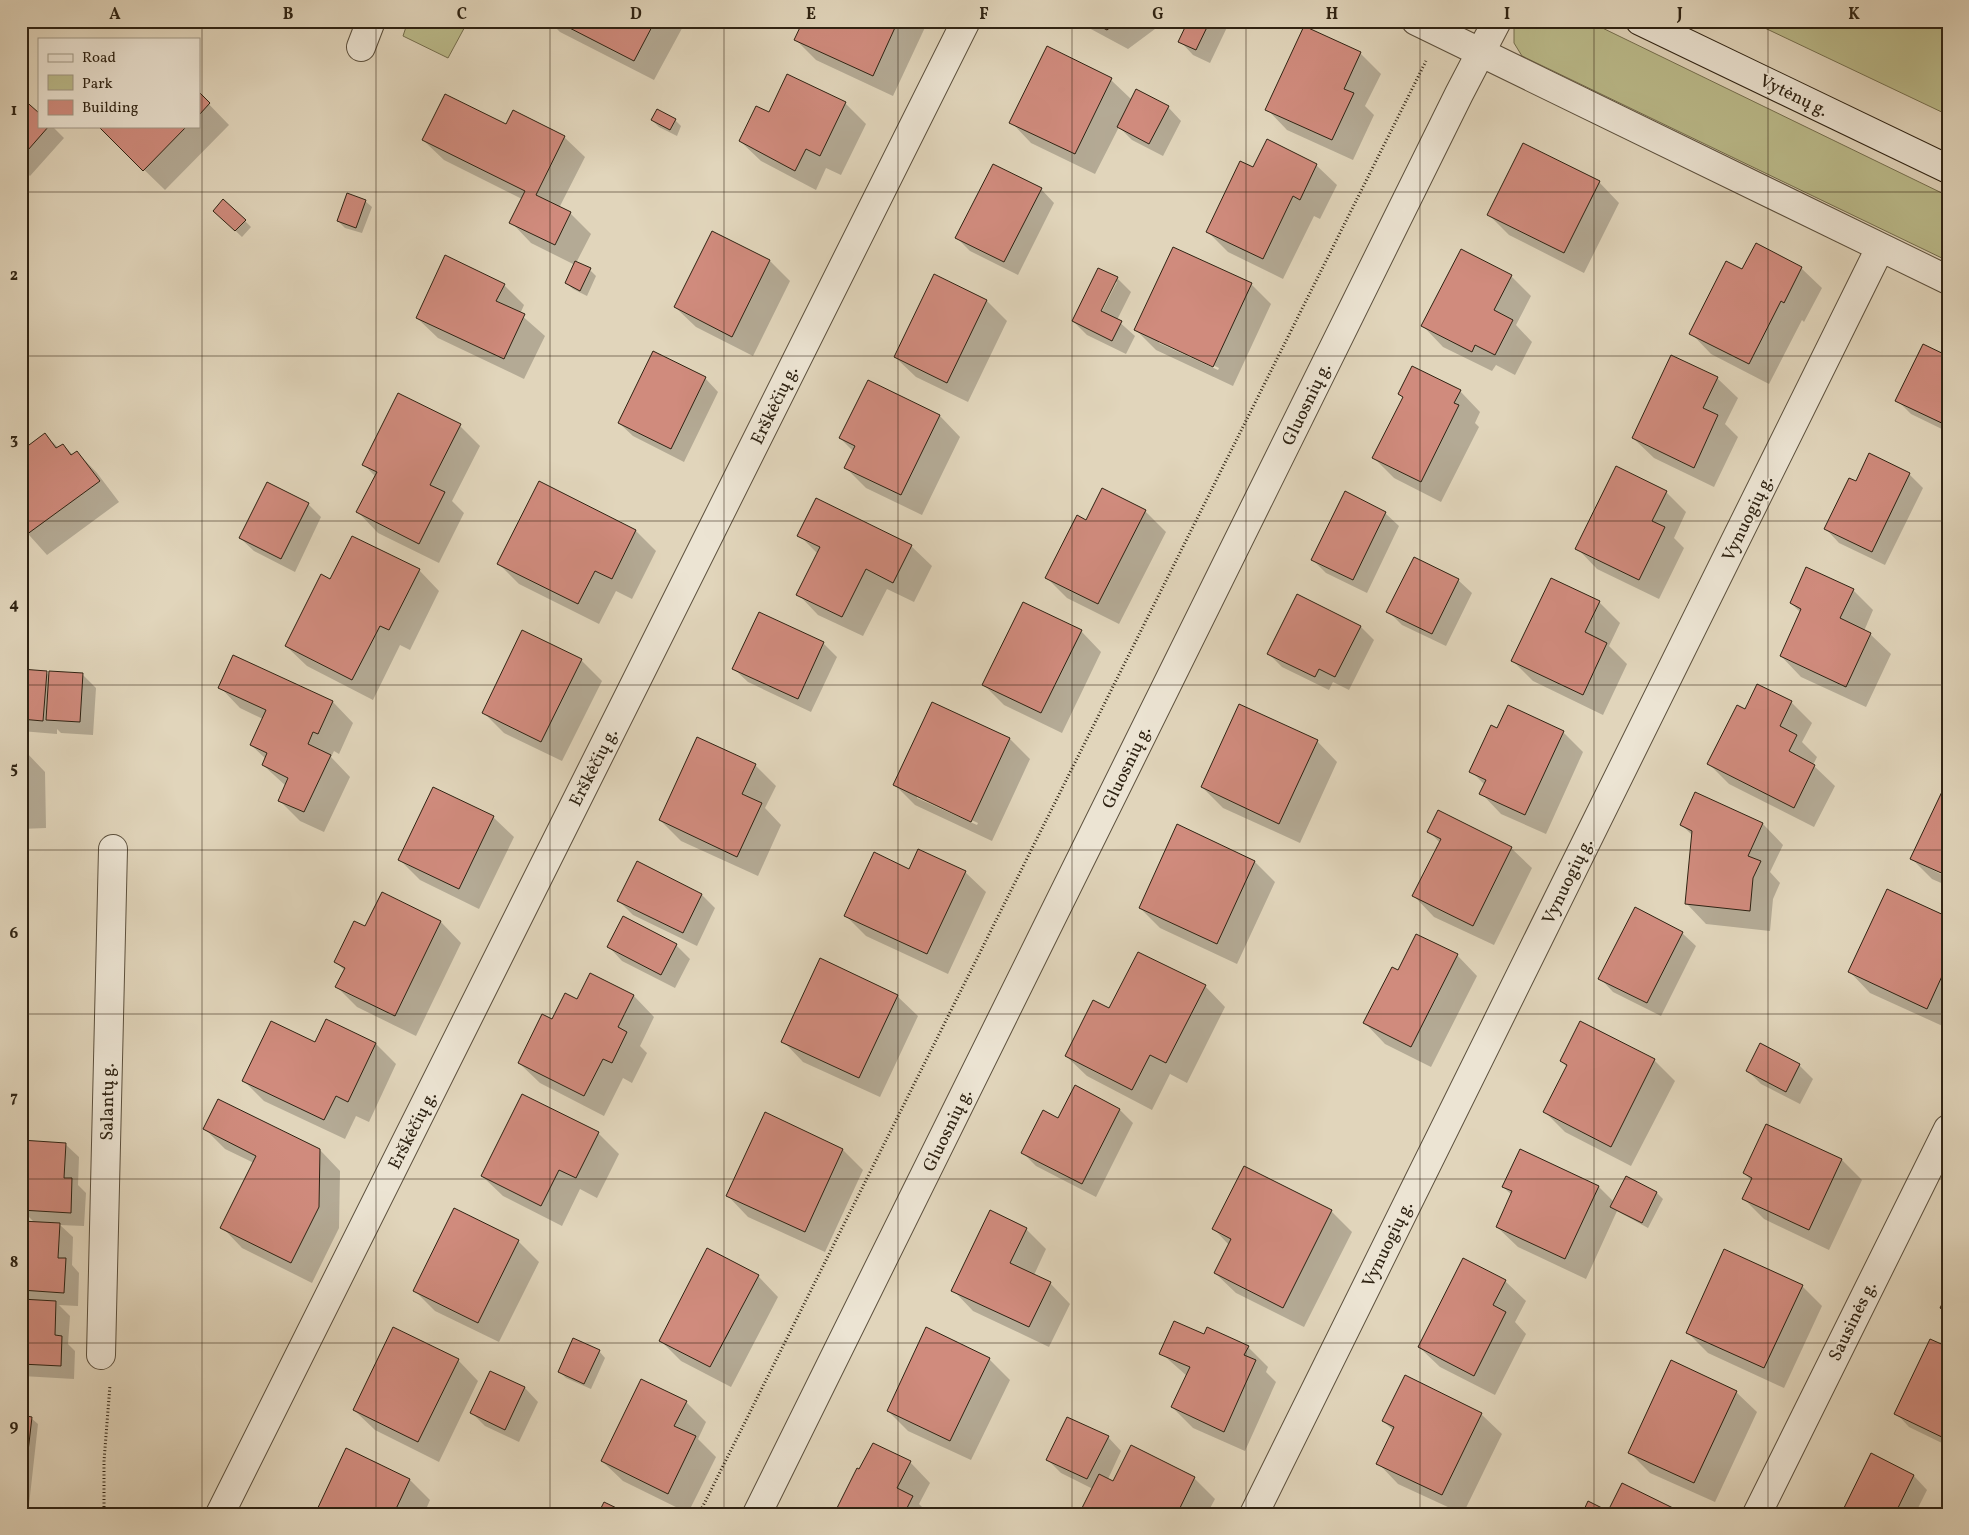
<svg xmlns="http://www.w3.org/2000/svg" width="1969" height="1535" viewBox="0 0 1969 1535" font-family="Vollkorn,serif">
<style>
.green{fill:#bbbb8b;stroke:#756f4f}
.shadow{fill:#0003;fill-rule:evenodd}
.building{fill:#d08b7d;stroke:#2f2313}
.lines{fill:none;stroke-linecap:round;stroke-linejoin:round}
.street-casing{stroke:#5c503d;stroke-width:30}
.secondary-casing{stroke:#2f2313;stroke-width:30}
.path{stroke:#2f2313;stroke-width:3;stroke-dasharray:1 2.5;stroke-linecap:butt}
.street{stroke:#ece4d3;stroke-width:28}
.secondary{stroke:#ece4d3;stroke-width:28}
.grid{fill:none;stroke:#2f2313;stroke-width:1;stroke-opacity:0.55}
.labels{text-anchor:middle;stroke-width:4;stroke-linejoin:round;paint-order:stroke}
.street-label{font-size:18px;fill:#2f2313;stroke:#ece4d3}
.neatline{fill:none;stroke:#2f2313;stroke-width:2}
.grid-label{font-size:16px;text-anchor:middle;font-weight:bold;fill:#2f2313}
</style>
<rect width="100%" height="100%" fill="#e1d5bb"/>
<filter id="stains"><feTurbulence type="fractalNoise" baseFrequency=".004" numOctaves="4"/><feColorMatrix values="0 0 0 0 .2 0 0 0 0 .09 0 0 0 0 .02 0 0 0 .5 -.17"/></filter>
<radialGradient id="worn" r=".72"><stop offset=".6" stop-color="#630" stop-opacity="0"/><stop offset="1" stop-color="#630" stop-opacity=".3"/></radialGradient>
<!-- green -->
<path class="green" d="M408,21H468L448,58L403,36Z
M1514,21H1588L1948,196V261L1522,56L1514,43Z
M1750,21H1948V115Z"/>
<!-- shadow -->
<path class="shadow" d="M549,21H686L654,80L560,32Z
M805,21H928L893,96L816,60L796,40Z
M1076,21H1161L1159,26L1128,49Z
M1189,21H1230L1210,63L1193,55L1180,41Z
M1048,48L1111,80L1132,100L1168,107L1181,121L1163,156L1132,140L1119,127L1095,174L1031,143L1011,122Z
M1360,53L1381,74L1365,106L1374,115L1353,160L1287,130L1267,109Z
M199,94L229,125L165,190L99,126H199Z
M21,99L39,126H52L64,138L30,176L21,168Z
M845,103L866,124L841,175L826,168L816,190L761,161L740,141L770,114Z
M652,120H675L681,126L677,136L659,127Z
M506,126L564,137L585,157L559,208L570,213L591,234L576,263L590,270L596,276L587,296L573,289L566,283L575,265L531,243L511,222L522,199L444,160L423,140Z
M1316,165L1337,185L1320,219L1314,216L1283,279L1228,252L1207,231L1254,169Z
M1599,182L1619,203L1584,273L1509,235L1488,214Z
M1041,189L1054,203L1018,275L970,251L957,238Z
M365,201L372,207L362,233L345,228L338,221Z
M221,217L245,221L251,227L242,237Z
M712,233L770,261L790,281L753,356L696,327L675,307Z
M1801,268L1822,288L1804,322L1802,320L1769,384L1711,354L1691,333L1743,271Z
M934,276L987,301L1007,321L968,402L916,377L895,357Z
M1511,276L1531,296L1516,325L1532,342L1515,375L1496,365L1492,371L1443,347L1423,326Z
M1117,278L1131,292L1117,320L1135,336L1126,354L1087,335L1073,321ZM1114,282H1117L1099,317L1097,316Z
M1251,284L1271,304L1233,386L1156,350L1136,330ZM1159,340L1219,368L1218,370L1159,343Z
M504,285L524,305L520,314L545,336L524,379L438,338L417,318Z
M1948,357V432L1911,414L1897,400Z
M705,378L718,392L684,462L633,436L619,423Z
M1717,378L1738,398L1725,424L1738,437L1714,487L1654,458L1633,438Z
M868,381L940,416L960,437L922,515L866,488L845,467L853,451L840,438Z
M1460,391L1480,412L1475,423L1479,427L1441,502L1394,478L1374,458L1404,398L1399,394Z
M460,426L480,446L452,501L464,513L439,563L378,533L358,512L376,477L363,464Z
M45,435L59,448L63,445L73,455L77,452L97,473L119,502L47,555L21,526Z
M1870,455L1909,474L1923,488L1885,565L1839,543L1826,529L1856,483Z
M540,483L636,531L656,551L632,599L616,591L599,624L519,584L499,564Z
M1666,492L1686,512L1674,538L1684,548L1659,599L1597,569L1577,548Z
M308,504L321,517L295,572L254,551L240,538Z
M1145,511L1166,532L1119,624L1067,598L1046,577L1086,521Z
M1385,513L1399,526L1367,593L1326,573L1313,560Z
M799,535L911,546L932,566L914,602L887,589L863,636L818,615L798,594L818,554Z
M419,570L439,591L410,650L400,645L373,700L307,666L286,646L331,580Z
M1458,580L1472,593L1446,646L1402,625L1388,611Z
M1853,590L1873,610L1864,631L1870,634L1891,654L1866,707L1801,677L1781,656L1801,613L1791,603Z
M1599,602L1620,623L1609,646L1627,664L1603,715L1533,681L1513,661Z
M759,614L823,643L837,657L811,712L748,682L734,669Z
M1361,627L1374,640L1349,690L1333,682L1329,690L1282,667L1268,653Z
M1081,631L1101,652L1062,733L1004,705L984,685Z
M234,656L333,702L353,723L339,754L334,751L331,757L350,777L324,832L300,821L279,800L286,786L263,765L266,759L251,745L263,719L240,708L220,687Z
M581,660L602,681L562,761L504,733L483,712Z
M21,671L46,672L50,677L82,674L96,688L93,735L61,733L57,729V734L21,731Z
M1791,702L1812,723L1802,742L1817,757L1813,765L1835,786L1814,827L1729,784L1709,764L1746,711Z
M1498,730L1563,732L1583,752L1546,834L1501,814L1481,793L1485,785L1471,771Z
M1010,739L1030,759L992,841L915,805L895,785ZM917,795L978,823L977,825L917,798Z
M1317,741L1337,762L1300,843L1223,808L1202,787Z
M21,751H25L45,772L46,828L21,829Z
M755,765L776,786L765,808L781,825L758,876L681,841L660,820Z
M1696,794L1763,824L1783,845L1770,872L1780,883L1773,899L1770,931L1706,924L1686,903L1693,836L1682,825Z
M493,817L514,837L479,909L420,880L400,860Z
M1178,826L1255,862L1275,882L1237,964L1160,928L1140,908Z
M1429,831L1511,848L1532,868L1494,945L1434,917L1414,896L1440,843Z
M1912,859L1948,878V886L1932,879Z
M910,870L965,872L986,892L948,974L866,936L846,916Z
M382,894L441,922L461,943L416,1036L357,1007L337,987L345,971L336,962L366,928Z
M702,895L715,908L697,946L633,915L619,901Z
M624,918L676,945L690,959L675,988L622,961L609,947Z
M1948,918L1947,1028L1870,993L1850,972Z
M1682,933L1696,946L1661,1016L1613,992L1600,978Z
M1457,955L1477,976L1431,1067L1385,1044L1365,1023L1399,972Z
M591,975L634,996L654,1017L640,1046L647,1053L632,1083L623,1078L604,1116L540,1083L519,1063L553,1021L578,1001Z
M1205,986L1225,1007L1187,1083L1170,1074L1152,1110L1087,1076L1066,1056L1110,1010Z
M897,996L918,1016L880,1097L803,1062L783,1041Z
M326,1021L376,1044L396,1064L369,1122L356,1116L345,1139L264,1101L244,1081L315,1044Z
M1581,1023L1654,1060L1675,1081L1631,1166L1565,1132L1545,1112L1567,1067L1561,1061Z
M1761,1045L1799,1065L1813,1079L1800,1104L1761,1084L1747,1070Z
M523,1095L598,1133L619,1154L597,1198L580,1189L562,1226L503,1196L482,1176Z
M1120,1110L1133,1123L1096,1197L1036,1166L1023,1153L1058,1119Z
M766,1114L843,1150L863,1170L825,1252L748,1217L728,1196Z
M1767,1125L1842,1160L1862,1180L1829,1250L1764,1219L1744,1199L1752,1181L1744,1173Z
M205,1129L320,1150L340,1171L339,1228L312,1283L242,1248L222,1227L254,1163L225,1149Z
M65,1144L79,1157L78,1185L86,1193L84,1226L60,1225L73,1237L72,1265L79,1273L78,1306L59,1305L70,1316L68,1344L75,1351L74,1379L22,1376L21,1300L27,1301L21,1295V1222L35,1223L22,1210Z
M1626,1178L1657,1193L1663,1199L1648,1228L1617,1211L1586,1279L1518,1247L1497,1227L1512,1195L1503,1187H1599L1614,1202Z
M1331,1211L1352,1232L1304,1327L1236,1293L1215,1273L1229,1245L1214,1229Z
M1026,1229L1046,1249L1034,1275L1050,1283L1070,1304L1049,1347L973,1311L953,1290Z
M518,1241L539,1262L499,1342L435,1311L415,1291Z
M758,1276L778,1297L731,1387L681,1361L660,1340Z
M1505,1281L1526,1301L1515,1322L1526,1334L1495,1395L1440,1367L1419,1347Z
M1802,1286L1822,1306L1784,1388L1708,1353L1687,1332Z
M1204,1336L1248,1347L1268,1367L1266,1372L1276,1382L1245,1451L1193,1428L1172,1407L1187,1376L1161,1353Z
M1948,1349V1446L1909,1427L1896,1413Z
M599,1351L605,1358L591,1389L566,1378L560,1372Z
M989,1359L1010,1380L971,1460L908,1431L888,1411Z
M458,1360L478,1381L439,1462L375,1430L354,1410Z
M491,1372L525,1388L538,1402L519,1442L485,1426L471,1412Z
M1736,1392L1757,1412L1715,1502L1650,1473L1630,1453Z
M686,1402L706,1422L698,1439L716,1457L688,1513L623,1481L602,1461Z
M1481,1414L1502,1434L1463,1514L1398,1484L1378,1463L1394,1431L1383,1421Z
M21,1417L31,1418L38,1424L28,1514H21Z
M1108,1437L1121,1451L1108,1479L1114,1482L1194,1478L1215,1499L1207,1514H1081L1093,1489L1061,1473L1047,1459Z
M347,1450L410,1480L430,1500L424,1514H316Z
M1871,1455L1914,1476L1927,1490L1915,1514H1842Z
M910,1462L930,1483L919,1504L929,1514H835Z
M1622,1485L1672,1509L1677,1514H1583L1608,1512Z"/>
<!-- building -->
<path class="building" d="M556,21H655L634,61Z
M803,21H898L873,76L794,40Z
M1090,21H1118L1107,30Z
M1188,21H1210L1196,50L1178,42Z
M1304,26L1361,52L1344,89L1354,93L1332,140L1265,110Z
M1047,46L1112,78L1075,154L1009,123Z
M787,74L846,102L820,156L806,149L795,171L739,141L756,106L769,112Z
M1136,89L1169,106L1149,144L1117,127Z
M199,92L210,103L199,115Z
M445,94L506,124L513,110L565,136L536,195L571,212L555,245L509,223L525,191L422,140Z
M21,97L39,113V126H49L21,158Z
M657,109L676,119L670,130L651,120Z
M98,126H187L143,171Z
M1267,139L1317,164L1300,200L1293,196L1263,259L1206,232L1240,161L1253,167Z
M1523,143L1600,181L1564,253L1487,215Z
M993,164L1042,188L1004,262L955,238Z
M347,193L366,200L356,228L337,221Z
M223,199L246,220L235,231L213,211Z
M712,231L770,260L732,337L674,307Z
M1756,243L1802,267L1784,303L1781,301L1749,364L1689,334L1726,261L1742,269Z
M1173,247L1252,283L1213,367L1134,330Z
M1461,249L1512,275L1494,310L1513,320L1495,355L1475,345L1472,352L1421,326Z
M445,255L505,284L496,301L525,314L504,359L416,318Z
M575,261L591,268L580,291L565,283Z
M1098,268L1118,277L1101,311L1122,321L1112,341L1072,321Z
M934,274L987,300L947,383L894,357Z
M1923,344L1948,356V426L1895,401Z
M653,351L706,377L671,449L618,423Z
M1671,355L1718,377L1703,408L1718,415L1694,468L1632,438Z
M1412,366L1461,390L1454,403L1459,405L1421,482L1372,458L1403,397L1398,394Z
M868,380L940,415L901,495L844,468L855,446L839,438Z
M398,393L461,424L430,485L445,492L419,544L356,512L377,472L362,465Z
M45,433L56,448L63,444L71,455L77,451L100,481L26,535L21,528V451Z
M1869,453L1910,473L1872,552L1824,529L1849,478L1856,481Z
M1616,466L1667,491L1652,521L1665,527L1639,580L1575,549Z
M539,481L636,530L612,579L595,571L578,604L497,564Z
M267,482L309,503L281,559L239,538Z
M1102,488L1146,510L1098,604L1045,578L1077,515L1086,520Z
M1345,491L1386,512L1353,580L1311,560Z
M816,498L912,545L893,583L866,569L842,617L796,595L820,547L797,536Z
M352,536L420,569L389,630L380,626L352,680L285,646L321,574L330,579Z
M1414,557L1459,579L1432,634L1386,612Z
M1806,567L1854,589L1840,618L1871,633L1846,687L1780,656L1801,609L1790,603Z
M1551,578L1600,601L1585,632L1607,643L1583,695L1511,661Z
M1297,594L1361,626L1335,677L1319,669L1315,677L1267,654Z
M1023,602L1082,630L1041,713L982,685Z
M759,612L824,642L798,699L732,669Z
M522,630L582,659L541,742L482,713Z
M233,655L333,701L318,734L313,732L308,744L331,755L304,812L278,801L288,778L262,765L267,753L250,745L266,710L218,688Z
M21,669L47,671L43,721L21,719Z
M49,671L83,673L80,722L46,720Z
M1757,684L1792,701L1780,726L1797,735L1789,751L1815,765L1794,808L1707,764L1737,705L1745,709Z
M932,702L1010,738L971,822L893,785Z
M1239,704L1318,740L1279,824L1201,787Z
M1508,705L1564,731L1525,815L1479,794L1486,780L1469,772L1491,725L1497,728Z
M697,737L756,764L742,794L762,803L737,857L659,820Z
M21,750H25L26,808L21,809Z
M1948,779V876L1910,859Z
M433,787L494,816L459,889L398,860Z
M1695,792L1763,823L1748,856L1761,861L1753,878L1750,911L1685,904L1692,831L1680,825Z
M1438,810L1512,847L1473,926L1412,896L1441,839L1427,832Z
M1177,824L1255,861L1217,944L1139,908Z
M918,849L966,871L927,954L844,916L874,852L909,869Z
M637,861L702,894L683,933L617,901Z
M1887,889L1948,917V963L1927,1009L1848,972Z
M382,892L441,921L395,1016L335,987L345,968L334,962L354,921L365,926Z
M1635,907L1683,932L1647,1003L1598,979Z
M623,916L677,944L661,975L607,947Z
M1416,934L1458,954L1411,1047L1363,1023L1392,967L1398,970Z
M1138,952L1206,985L1166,1063L1150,1055L1132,1090L1065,1056L1093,1000L1109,1008Z
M820,958L898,995L859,1078L781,1042Z
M590,973L634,995L618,1027L627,1032L612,1063L603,1059L584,1096L518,1063L542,1014L552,1019L565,993L577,999Z
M326,1019L376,1043L348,1102L336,1096L324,1120L242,1081L271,1021L315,1042Z
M1580,1021L1655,1059L1611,1147L1543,1112L1567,1065L1560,1061Z
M1760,1043L1800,1064L1786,1092L1746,1071Z
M1075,1085L1120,1109L1082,1184L1021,1153L1043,1110L1058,1118Z
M522,1094L599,1132L576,1178L559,1170L541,1206L481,1176Z
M218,1099L320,1149L319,1207L291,1263L220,1228L256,1156L203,1129Z
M765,1112L843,1149L805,1232L726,1196Z
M1766,1124L1842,1159L1809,1230L1742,1199L1752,1178L1743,1173Z
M21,1140L66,1143L64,1178H72L71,1213L21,1210Z
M1520,1149L1599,1186L1565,1259L1496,1227L1512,1191L1502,1187Z
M1244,1166L1332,1210L1283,1308L1214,1273L1231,1239L1212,1229Z
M1626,1176L1657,1192L1642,1223L1610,1207Z
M454,1208L519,1240L478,1323L413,1291Z
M990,1210L1027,1228L1010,1263L1051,1282L1029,1327L951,1291Z
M21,1221L60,1223L58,1258H66L64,1293L21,1290Z
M707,1248L759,1275L710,1367L659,1341Z
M1724,1249L1803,1285L1764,1368L1686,1333Z
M1463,1258L1506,1280L1493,1305L1506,1312L1474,1376L1418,1347Z
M1948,1292V1312L1940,1308Z
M21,1299L56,1301L55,1335L62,1336L61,1366L21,1364Z
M1174,1321L1204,1334L1207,1327L1249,1346L1244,1355L1256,1360L1224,1432L1171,1407L1190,1367L1159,1354Z
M393,1327L459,1359L418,1442L353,1410Z
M926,1327L990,1358L950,1441L887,1411Z
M573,1338L600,1350L584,1384L558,1372Z
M1930,1339L1948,1347V1435L1946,1439L1894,1414Z
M1671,1360L1737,1391L1694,1483L1628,1453Z
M490,1371L525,1387L505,1430L470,1413Z
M1405,1375L1482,1413L1442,1495L1376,1464L1394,1427L1382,1421Z
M641,1379L687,1401L674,1426L696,1436L668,1494L601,1461Z
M21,1415L32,1417L21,1512Z
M1067,1417L1109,1436L1087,1479L1046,1460Z
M873,1443L911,1461L897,1488L913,1496L904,1514H834L857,1468L859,1469Z
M1131,1445L1195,1477L1177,1514H1079L1099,1474L1113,1481Z
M346,1448L410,1479L395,1511L388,1508L385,1514H315Z
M1871,1453L1914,1475L1895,1514H1841Z
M1622,1483L1673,1508L1670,1514H1582L1588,1501L1608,1511Z
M604,1502L629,1514H598Z"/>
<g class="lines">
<!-- street casing -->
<g class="street-casing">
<path id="street" d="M1416,21L1948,280
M361,47L371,21
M101,1355L113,849
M220,1514L966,21
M757,1514L1459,94L1497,21
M1254,1514L1880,248
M1757,1514L1948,1129"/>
</g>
<!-- secondary casing -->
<g class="secondary-casing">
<path id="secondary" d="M1640,21L1948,169"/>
</g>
<!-- path -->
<path class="path" d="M104,1514V1461L110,1385
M699,1514L1426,61"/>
<!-- street -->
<use href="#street" class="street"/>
<!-- secondary -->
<use href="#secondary" class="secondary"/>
</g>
<!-- grid -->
<path class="grid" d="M202,21V1514M376,21V1514M550,21V1514M724,21V1514M898,21V1514M1072,21V1514M1246,21V1514M1420,21V1514M1594,21V1514M1768,21V1514M21,192H1948M21,356H1948M21,521H1948M21,685H1948M21,850H1948M21,1014H1948M21,1179H1948M21,1343H1948"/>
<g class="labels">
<!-- street labels -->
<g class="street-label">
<text transform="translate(1794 95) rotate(26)" y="6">Vytėnų g.</text>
<text transform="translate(1306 404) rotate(-64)" y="6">Gluosnių g.</text>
<text transform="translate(774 405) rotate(-64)" y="6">Erškėčių g.</text>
<text transform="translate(1747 518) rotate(-64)" y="6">Vynuogių g.</text>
<text transform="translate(593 767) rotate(-63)" y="6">Erškėčių g.</text>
<text transform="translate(1126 767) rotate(-64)" y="6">Gluosnių g.</text>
<text transform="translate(1567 881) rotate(-64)" y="6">Vynuogių g.</text>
<text transform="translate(107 1102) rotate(-89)" y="6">Salantų g.</text>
<text transform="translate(412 1130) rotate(-63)" y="6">Erškėčių g.</text>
<text transform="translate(947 1130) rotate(-64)" y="6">Gluosnių g.</text>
<text transform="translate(1387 1244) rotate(-64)" y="6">Vynuogių g.</text>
<text transform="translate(1852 1321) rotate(-64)" y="6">Sausinės g.</text>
</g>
</g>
<!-- margin -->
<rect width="1969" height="1535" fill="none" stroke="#e1d5bb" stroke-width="55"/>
<!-- legend -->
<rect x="38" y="38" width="162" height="90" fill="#ece4d3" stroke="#a09786"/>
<rect x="48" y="54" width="25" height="8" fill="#ece4d3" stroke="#a09786"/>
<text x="82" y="62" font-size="15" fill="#2f2313">Road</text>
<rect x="48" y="75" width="25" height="15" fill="#bbbb8b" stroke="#a09786"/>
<text x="82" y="88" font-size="15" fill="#2f2313">Park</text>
<rect x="48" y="100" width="25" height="15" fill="#d08b7d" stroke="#a09786"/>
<text x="82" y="112" font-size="15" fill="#2f2313">Building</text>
<rect x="28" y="28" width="1914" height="1480" class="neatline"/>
<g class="grid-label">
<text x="115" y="19">A</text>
<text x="288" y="19">B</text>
<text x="462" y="19">C</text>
<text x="636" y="19">D</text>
<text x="811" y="19">E</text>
<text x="984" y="19">F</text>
<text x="1158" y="19">G</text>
<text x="1332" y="19">H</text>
<text x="1507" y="19">I</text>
<text x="1680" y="19">J</text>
<text x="1854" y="19">K</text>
<text x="14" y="115">1</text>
<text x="14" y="280">2</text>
<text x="14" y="444">3</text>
<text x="14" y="609">4</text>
<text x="14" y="773">5</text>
<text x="14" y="938">6</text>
<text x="14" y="1102">7</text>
<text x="14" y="1267">8</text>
<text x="14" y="1431">9</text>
</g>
<rect width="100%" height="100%" filter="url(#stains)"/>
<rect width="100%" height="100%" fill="url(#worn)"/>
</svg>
